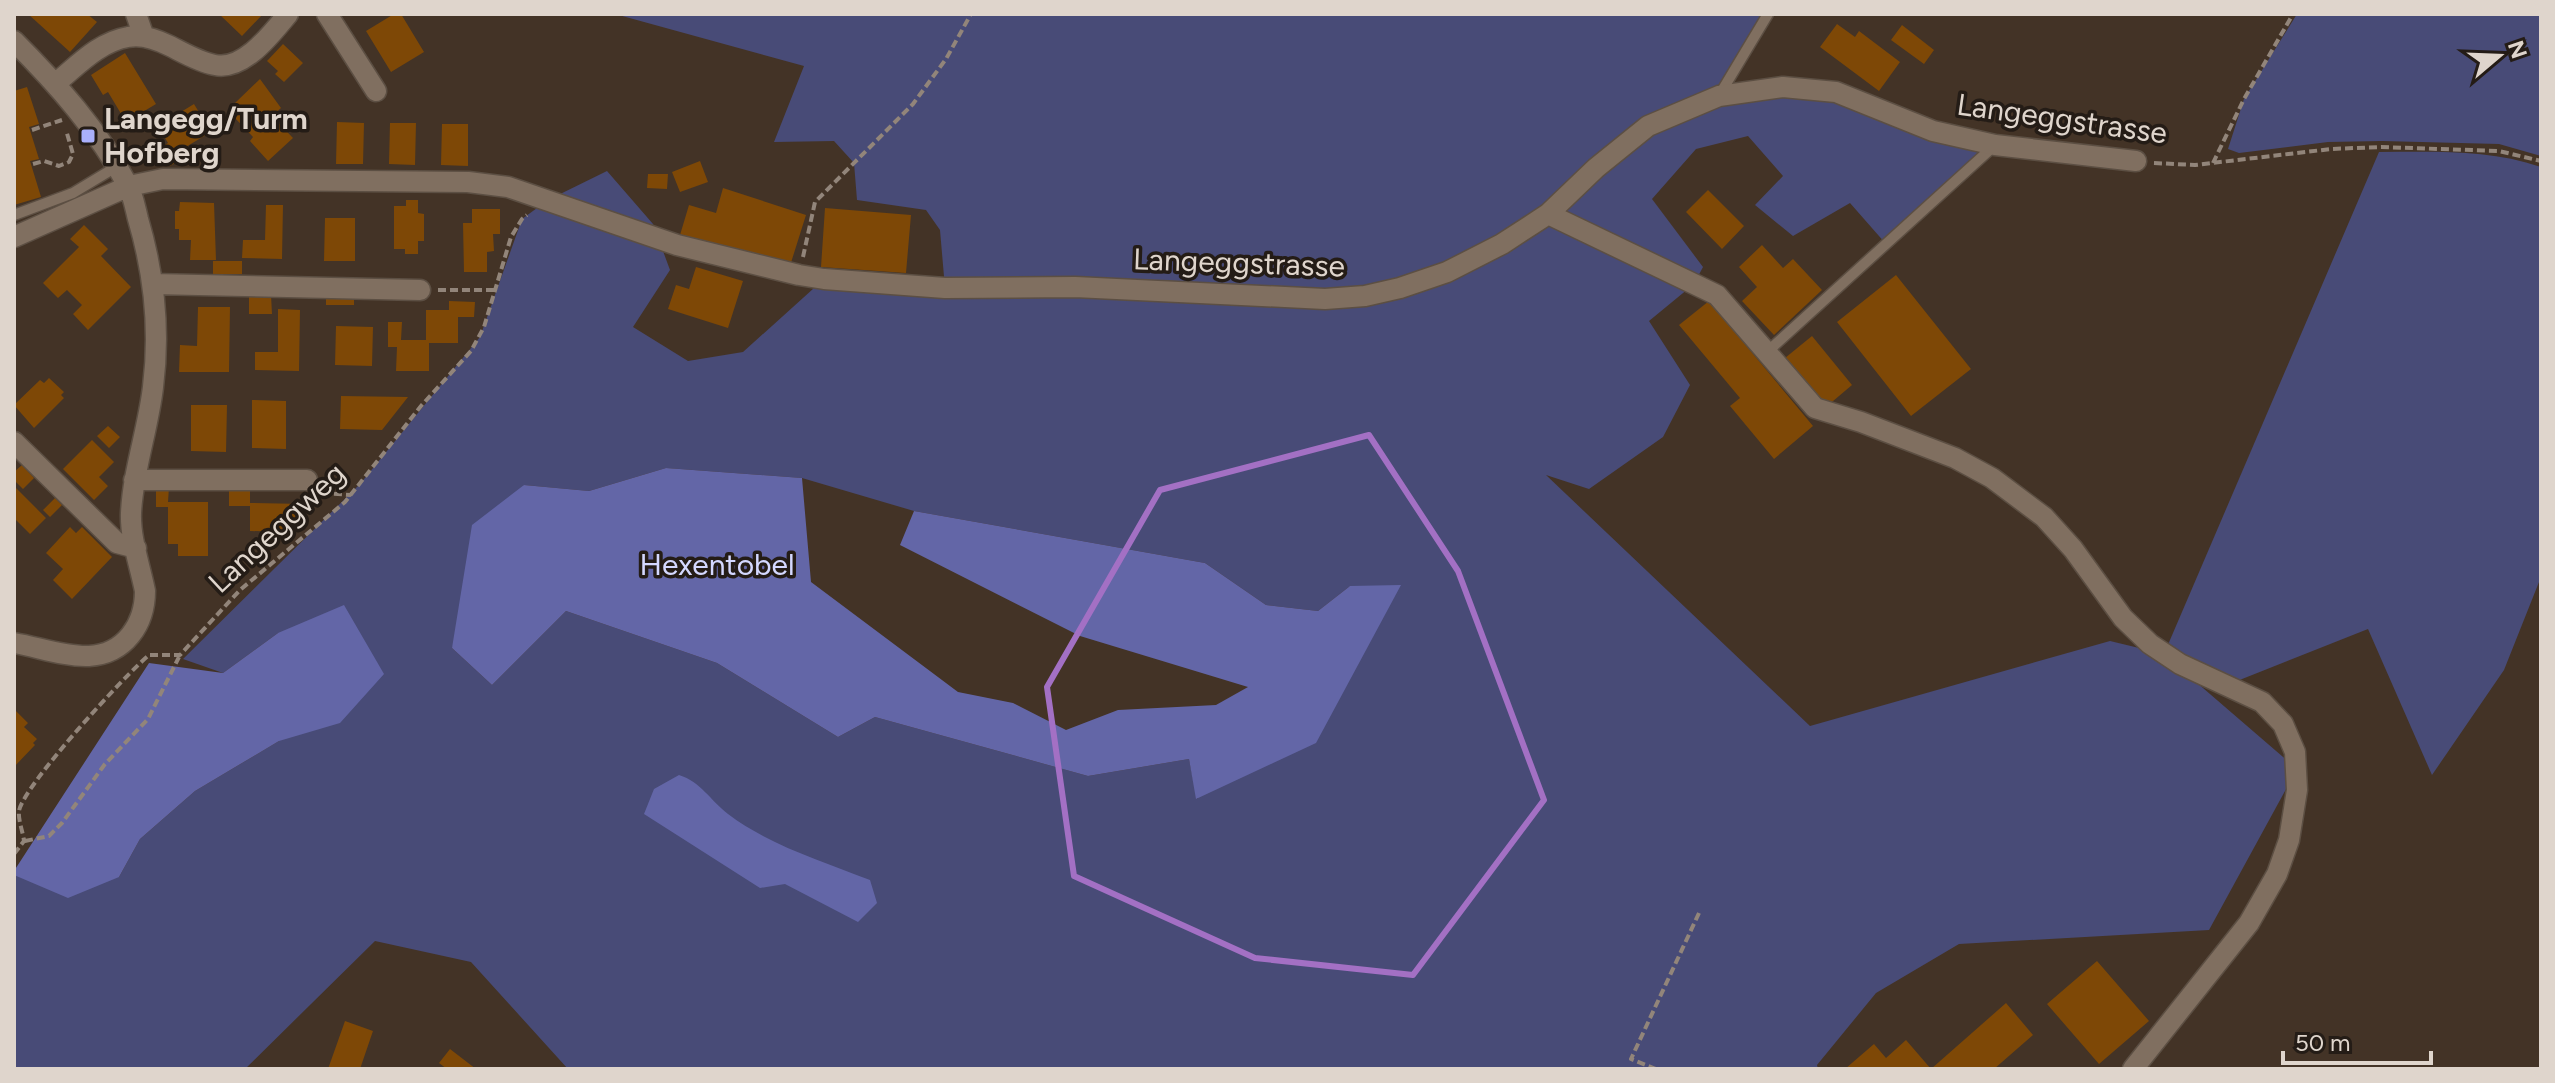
<svg xmlns="http://www.w3.org/2000/svg" width="2555" height="1083" viewBox="0 0 2555 1083" font-family="Figtree,sans-serif">
<style>
.green{fill:#484b77;fill-rule:evenodd}
.forest{fill:#6366a7}
.building{fill:#7e4806}
.lines{fill:none;stroke-linecap:round;stroke-linejoin:round}
.service-casing{stroke:#5c4f43;stroke-width:13}
.minor-casing{stroke:#5c4f43;stroke-width:23}
.path{stroke:#92857a;stroke-width:4;stroke-dasharray:8 4;stroke-linecap:butt}
.service{stroke:#806f60;stroke-width:10}
.minor{stroke:#806f60;stroke-width:20}
.marked{fill:none;stroke:#a370c4;stroke-width:6;stroke-linejoin:round}
.poi-dot{fill:#aab0fb;stroke:#241c16;stroke-width:3}
.labels{text-anchor:middle;stroke-width:7;stroke-linejoin:round;paint-order:stroke}
.poi-label{font-size:30px;font-weight:bold;fill:#dfd5cc;stroke:#241c16;text-anchor:start}
.street-label{font-size:30px;fill:#dfd5cc;stroke:#241c16}
.park-label{font-size:30px;fill:#d4d8ff;stroke:#241c16}
</style>
<rect width="100%" height="100%" fill="#433326"/>
<!-- green -->
<path class="green" d="M615,14H1766L1719,95L1783,87L1995,145L1886,244L1850,203L1793,236L1755,205L1783,176L1748,136L1696,149L1652,199L1703,267L1694,284L1649,321L1690,385L1663,437L1589,489L1546,475L1810,726L2110,641L2164,654L2379,152C2434,152 2488,149 2541,167V577L2504,670L2432,775L2368,629L2227,685L2167,657L2297,769L2209,930L1959,944L1876,993L1817,1065L1818,1069H568L471,962L375,941L245,1069H14V875L119,877L140,839L195,791L279,741L278,633L223,673L183,659L360,484L480,337L522,219L548,200L607,171L653,224L670,270L633,327L688,361L743,352L824,279L945,288L940,230L926,210L857,200L854,163L834,141L774,142L804,66ZM666,468L802,478L914,511L1205,563L1266,605L1318,611L1350,586L1197,799L1189,759L1088,776L875,717L838,737L717,663L566,611L492,685L452,648L524,485L589,491Z
M2297,14H2541V156L2499,144L2382,141L2328,142L2239,153L2228,149L2244,99Z"/>
<!-- forest -->
<path class="forest" d="M666,468L802,478L811,582L958,692L1013,703L1066,730L1118,710L1216,705L1248,687L1080,636L900,545L914,511L1205,563L1266,605L1318,611L1350,586L1401,585L1316,743L1196,799L1189,759L1088,776L875,717L838,737L717,663L566,611L492,685L452,648L472,525L524,485L589,491Z
M344,605L384,674L340,723L279,741L195,791L140,839L119,877L68,898L14,875V871L149,663L223,673L278,633Z
M679,775C701,782 710,800 728,814C769,845 822,861 870,880L877,903L858,922L785,884L760,888L644,814L654,789Z"/>
<!-- building -->
<path class="building" d="M28,14H87L97,22L70,52Z
M219,14H263L242,36Z
M394,14H401L424,52L391,72L366,31Z
M1837,24L1855,37L1859,31L1900,62L1879,91L1820,47Z
M1902,25L1934,50L1924,64L1891,40Z
M283,44L303,63L284,82L275,74L278,71L267,61Z
M125,53L156,104L126,122L108,92L103,95L91,75Z
M260,79L281,108L272,116L293,138L268,161L250,141L253,137L235,118L242,111L235,103Z
M27,87L39,124L29,127L39,159L30,161L41,197L14,205V91Z
M194,104L211,132L179,151L183,158L170,166L160,148L168,143L158,126Z
M337,122L364,123L363,164H336Z
M390,123H416L415,165L389,164Z
M442,124H468V166L441,165Z
M700,161L708,182L680,192L672,172Z
M648,174H668L667,189L647,188Z
M723,188L806,215L789,269L680,235L689,205L716,213Z
M1708,190L1744,226L1722,249L1686,212Z
M406,200H418V213L424,214V241H418V254H405V249H394V206H406Z
M180,202L214,203L216,260H190L191,240H179V229H175V211H179Z
M266,205H283L282,259L242,258L243,240H265Z
M825,208L911,215L906,273L821,267Z
M472,209H500V234H493L494,251L487,252V272H464L463,223H472Z
M325,218H355V261H324Z
M84,225L108,249L101,256L131,287L88,330L73,314L82,305L67,290L58,298L43,283L79,247L70,239Z
M1762,245L1783,268L1793,259L1822,290L1774,335L1742,301L1757,287L1739,267Z
M213,261H242V274H213Z
M696,267L743,281L728,328L668,309L676,285L689,289Z
M1896,275L1971,369L1911,416L1837,322Z
M326,294H354V305H326Z
M249,295H271L272,314H249Z
M449,301L475,302L474,317H458V343H429V371H396L397,347H388V322H402L401,340H426V310H449Z
M1709,301L1813,426L1774,459L1730,406L1740,398L1679,325Z
M198,307H230L229,372H179L180,345L197,346Z
M278,309L300,310L299,371L255,370V352H278Z
M336,326L373,327L372,366L335,365Z
M1812,336L1852,385L1826,407L1785,358Z
M49,378L64,392L61,395L64,398L34,428L14,405L40,380L44,383Z
M341,396L408,397L382,430L340,429Z
M252,400L286,401V449L252,448Z
M191,405H227L226,452L191,451Z
M108,426L120,437L109,448L97,436Z
M92,440L114,462L99,477L108,486L94,500L63,469Z
M22,465L34,478L23,489L14,480V472Z
M14,486L46,518L30,534L14,518Z
M156,487H169L168,502H208V556H178V544H168V507H156Z
M229,488H250V503L304,504V519H287L286,532L250,531V506H229Z
M55,498L62,505L50,517L43,510Z
M70,527L76,533L82,527L112,557L72,599L53,580L63,569L46,553Z
M14,709L28,723L24,727L37,739L33,743L35,745L14,767Z
M2097,961L2149,1021L2099,1064L2047,1004Z
M2006,1003L2033,1035L1994,1069H1845L1874,1044L1886,1058L1906,1040L1931,1069Z
M345,1021L373,1031L360,1069H328Z
M450,1049L476,1069H447L439,1063Z"/>
<g class="lines">
<!-- service casing -->
<g class="service-casing">
<path id="service" d="M1720,94L1768,14
M14,215L73,193L116,167
M1767,352L1994,146"/>
</g>
<!-- minor casing -->
<g class="minor-casing">
<path id="minor" d="M136,14L144,37
M327,14L376,91
M14,41C57,84 98,130 127,184C133,194 135,207 138,219C154,273 160,331 153,387C148,430 133,470 131,513C130,538 140,566 145,591C145,624 125,654 89,656C65,657 38,647 14,643
M56,83C78,65 99,42 128,37C142,34 158,40 170,46C184,53 199,62 215,65C244,71 272,33 288,14
M1548,214L1717,295L1815,408L1861,422L1955,458L1992,478L2044,517L2073,549L2123,618L2150,644L2180,664L2262,702L2283,724L2295,752L2297,790L2289,840L2277,874L2249,923L2133,1069
M14,237L129,186L163,179L468,182L508,187L677,245L799,275L824,279L945,288L1075,287L1325,299L1365,296L1400,288L1447,272L1502,244L1548,214L1596,168L1648,126L1719,96L1783,87L1836,92L1933,131L1995,145L2136,161
M153,284L420,290
M14,442L117,543L136,548
M134,480H307"/>
</g>
<!-- path -->
<path class="path" d="M32,130L62,120
M2154,163L2195,165L2331,149L2381,147L2499,151L2541,161
M2213,163L2244,99L2293,14
M33,164L44,161L59,166L69,162L73,154L66,130
M803,257L815,202L913,104L946,59L971,14
M438,290H496
M322,493L351,495
M25,841L49,836L62,823L105,764L148,719L179,657
M14,854L24,841C23,832 18,820 19,811C23,786 126,674 149,655H180L240,590L345,502L421,406L471,351L484,327L511,237L522,219L527,215
M1656,1069L1631,1059L1699,913"/>
<!-- service -->
<use href="#service" class="service"/>
<!-- minor -->
<use href="#minor" class="minor"/>
</g>
<!-- marked area -->
<path class="marked" d="M1369,435L1458,571L1544,800L1413,975L1255,958L1074,876L1047,687L1160,490Z"/>
<!-- markers -->
<rect class="poi-dot" x="80" y="128" width="16" height="16" rx="4"/>
<g class="labels">
<!-- poi labels -->
<g class="poi-label">
<text x="104" y="129">Langegg/Turm<tspan x="104" dy="34">Hofberg</tspan></text>
</g>
<!-- street labels -->
<g class="street-label">
<text transform="translate(2062 119) rotate(8)" y="10">Langeggstrasse</text>
<text transform="translate(1239 263) rotate(2)" y="10">Langeggstrasse</text>
<text transform="translate(277 528) rotate(-43)" y="10">Langeggweg</text>
</g>
<!-- park labels -->
<g class="park-label">
<text x="717" y="575">Hexentobel</text>
</g>
</g>
<!-- border -->
<rect width="2555" height="1083" fill="none" stroke="#dfd5cc" stroke-width="32"/>
<!-- north arrow -->
<g transform="translate(2499 56) rotate(71)" stroke="#241c16" stroke-width="6" paint-order="stroke">
<path d="M0-6L14 30L0 20L-14 30Z" fill="#dfd5cc"/>
<text y="-12" font-size="22" font-weight="bold" text-anchor="middle" fill="#dfd5cc">N</text>
</g>
<!-- scale -->
<path d="M2283 1051v12h148v-12" fill="none" stroke="#dfd5cc" stroke-width="4"/>
<text x="2295" y="1051" font-size="24" fill="#dfd5cc" stroke="#241c16" stroke-width="6" paint-order="stroke">50 m</text>
</svg>
